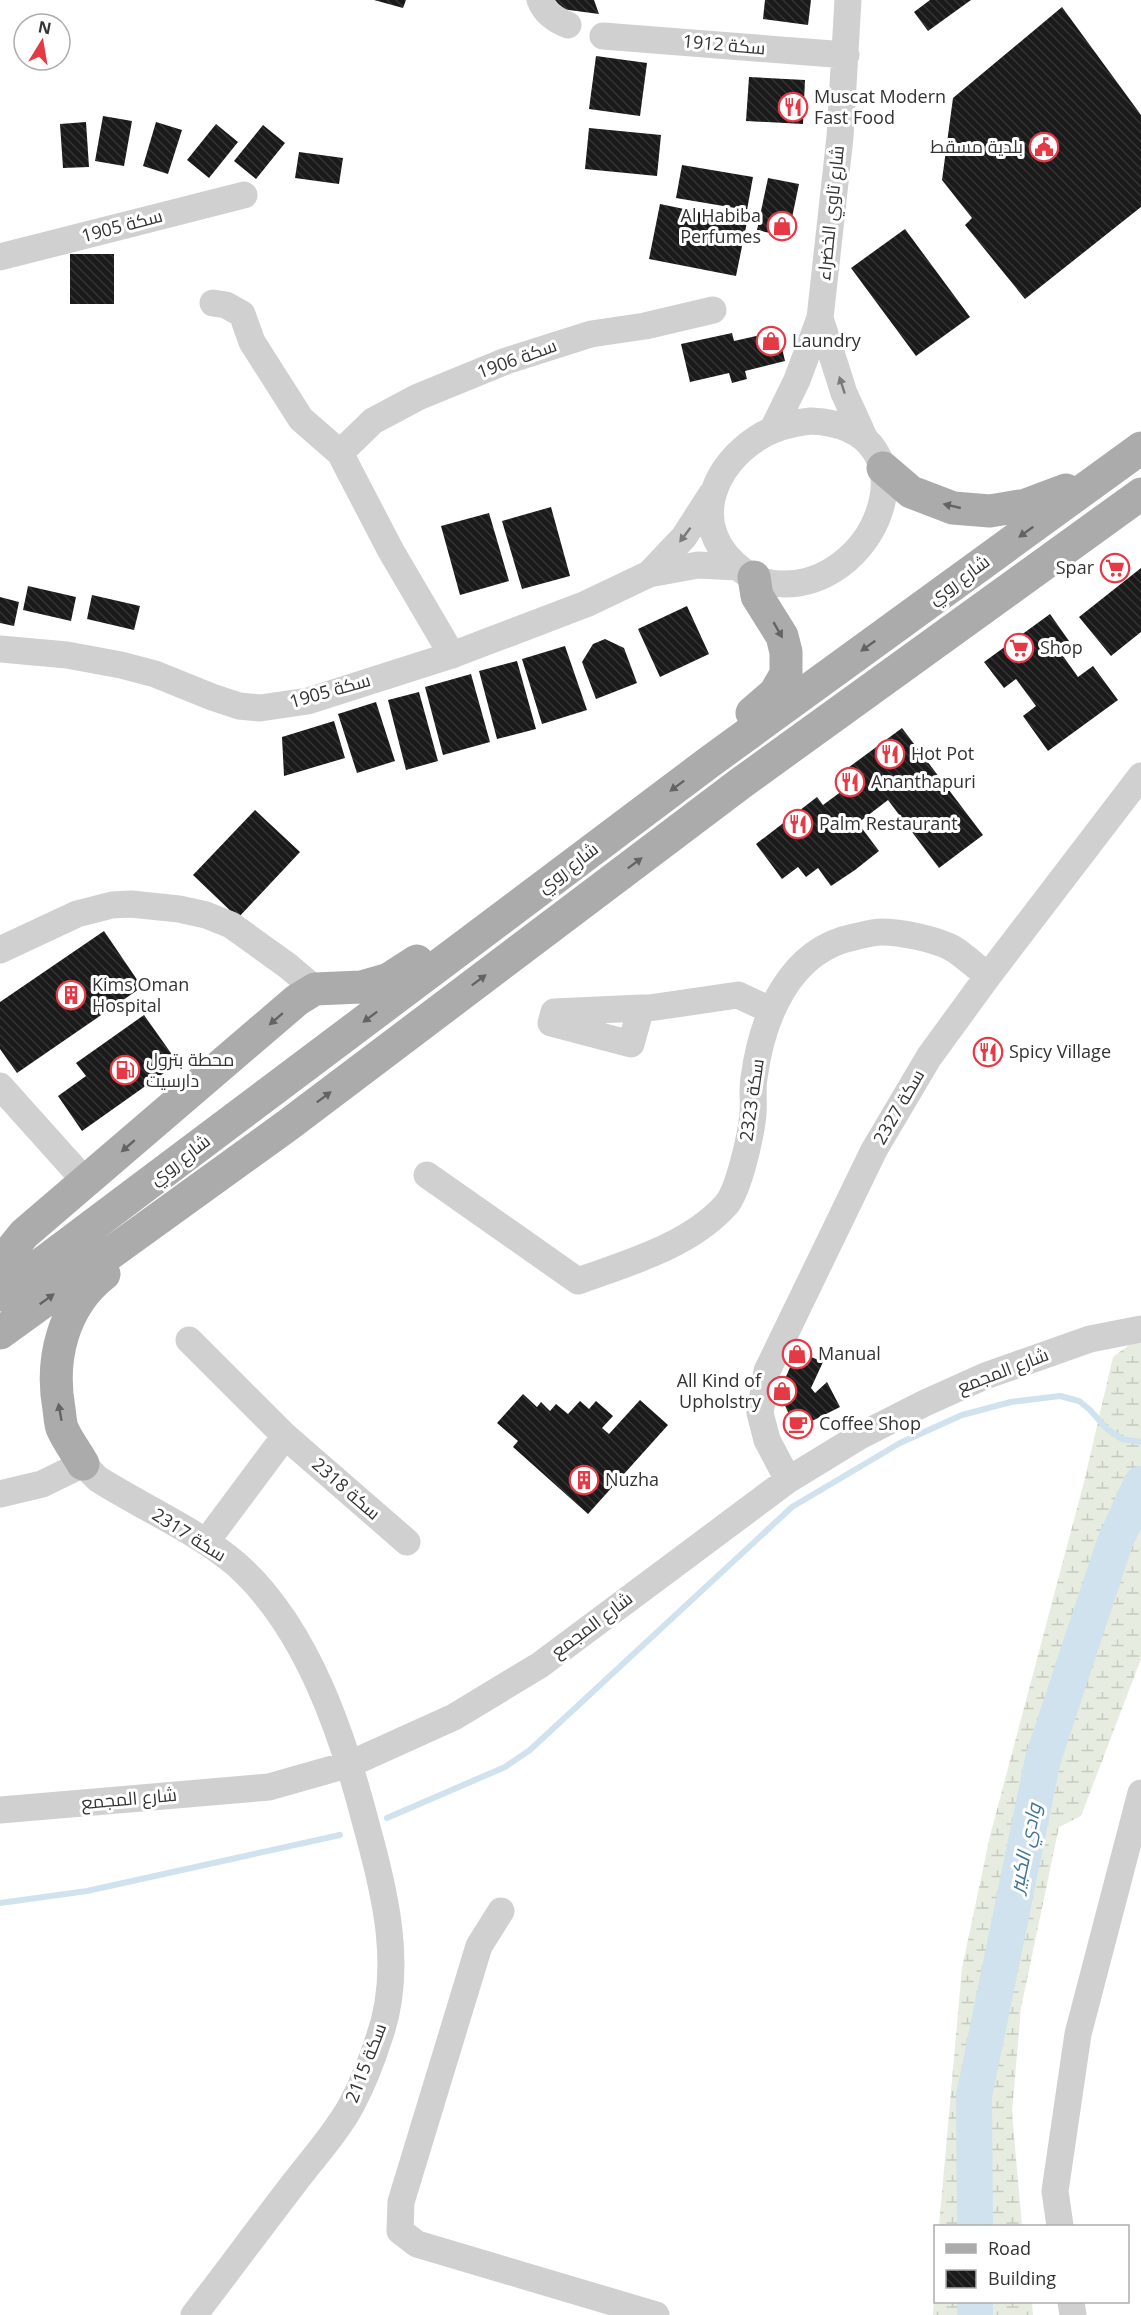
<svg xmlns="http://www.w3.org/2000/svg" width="1141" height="2315" viewBox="0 0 1141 2315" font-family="'Open Sans',Cairo,sans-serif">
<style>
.wetland{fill:url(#wetland-marsh)}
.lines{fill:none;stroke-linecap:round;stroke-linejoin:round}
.stream{stroke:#cfe2ee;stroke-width:6}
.river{stroke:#cfe2ee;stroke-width:36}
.building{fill:url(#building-back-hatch)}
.minor{stroke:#d0d0d0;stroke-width:27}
.major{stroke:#ababab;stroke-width:33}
.oneway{fill:#7a7a7a}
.oneway2{fill:#636363}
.labels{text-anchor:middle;stroke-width:6;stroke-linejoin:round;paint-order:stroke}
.street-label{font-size:18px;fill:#333;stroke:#fff}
.poi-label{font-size:18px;fill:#333;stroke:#fff;text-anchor:start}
.water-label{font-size:20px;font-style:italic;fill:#3f7597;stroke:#fff}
</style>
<defs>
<pattern id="wetland-marsh" width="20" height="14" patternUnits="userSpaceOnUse" patternTransform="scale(1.5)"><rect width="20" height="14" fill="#e6ecdf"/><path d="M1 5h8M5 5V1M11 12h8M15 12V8" fill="none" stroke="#c6cbc0"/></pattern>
<pattern id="building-back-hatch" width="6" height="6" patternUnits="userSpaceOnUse" patternTransform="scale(1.5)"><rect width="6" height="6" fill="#1a1a1a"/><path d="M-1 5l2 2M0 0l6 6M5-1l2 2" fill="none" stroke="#333"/></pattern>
</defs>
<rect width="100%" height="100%" fill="#fff"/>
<!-- wetland -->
<path class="wetland" d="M1141,1336V1659L1081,1816L1059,1827L1021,2008L1012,2112L1022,2226H939L962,1968L990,1836L1084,1482L1113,1357Z
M935,2277L936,2302H1032L1033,2315H933Z"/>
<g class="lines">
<!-- stream -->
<path class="stream" d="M387,1818L505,1767L530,1750L792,1507L900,1443L962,1415L1011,1402L1060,1396L1079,1401L1089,1409L1107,1429L1122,1439L1141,1442
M0,1903L87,1891L340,1835"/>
<!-- river -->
<path class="river" d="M975,2226L974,2096L1043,1759L1115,1542L1141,1484
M975,2302V2315"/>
</g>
<!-- building -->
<path class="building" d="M374,0H406L403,8Z
M551,0H594L599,14L554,8Z
M765,0H811L808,25L763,19Z
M930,0H971L928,31L914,12Z
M1062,7L1141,115V207L1025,299L965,225L972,218L942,180L953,98Z
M596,56L647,63L640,116L589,109Z
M749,77L805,80L803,124L746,121Z
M103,116L132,121L124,166L95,161Z
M86,122L89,167L63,168L60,124Z
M156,122L182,130L168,174L143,166Z
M216,124L238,142L209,178L187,160Z
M263,125L285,143L256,179L234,161Z
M589,128L661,135L657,176L585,169Z
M299,152L343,158L339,184L295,178Z
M682,165L753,177L747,210L676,198Z
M768,178L799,184L788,237L757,230Z
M660,204L747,222L736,276L649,259Z
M905,229L970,317L916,356L851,268Z
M70,254H114V304H70Z
M778,331L785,361L745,371L747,379L732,383L729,373L690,382L681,344L732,333L734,341Z
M551,507L570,576L522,589L502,521Z
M489,513L509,581L460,595L441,526Z
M1141,568V632L1111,656L1079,617Z
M28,586L76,597L71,621L23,610Z
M92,595L140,606L134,630L87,619Z
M0,597L19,602L14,626L0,623Z
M687,606L709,654L660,677L638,629Z
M1050,614L1069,641L1058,649L1078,677L1093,666L1118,700L1048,751L1023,716L1036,706L1016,679L1004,688L984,662Z
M605,639L624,648L637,683L596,699L582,662L593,644Z
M565,646L587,710L542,724L522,659Z
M517,661L536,729L497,739L479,671Z
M471,674L490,742L443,755L425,687Z
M419,692L438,761L406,770L388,700Z
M376,702L395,761L357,773L338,714Z
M334,721L345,758L284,776L282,737Z
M902,728L983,835L939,868L888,800L858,823L879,851L855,870L831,886L818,868L806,877L798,867L782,879L756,844L817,797L823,805L846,788L837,776Z
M255,810L300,852L238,918L193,875Z
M104,931L142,987L17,1073L0,1049V1002Z
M144,1015L178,1063L82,1131L58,1096L86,1076L76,1063Z
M797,1351L823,1362L811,1388L815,1393L827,1382L840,1407L796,1429L779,1393Z
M523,1394L537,1407L541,1402L550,1411L556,1404L568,1414L580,1401L589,1409L596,1401L613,1416L602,1428L609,1434L640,1400L668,1425L588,1514L513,1447L518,1441L497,1423Z"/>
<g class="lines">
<!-- minor -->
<path class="minor" d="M540,0C545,13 555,20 568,25
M603,36L846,55
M0,257L244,195
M213,303L226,305L242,314L252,342L301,419L340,453L391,551L452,655
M820,318L844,393L865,439
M811,421C942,427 877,598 771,583C753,580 737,568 726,555C693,514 717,465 756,439C772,428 792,423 811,421Z
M773,429L797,380L820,318L840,137L848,0
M340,453L373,421L418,397L506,361L591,334L645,326L713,310
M649,574L684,537L711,495
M0,649L67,655L121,665L155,674L212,697L239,706L260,708L308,701L452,655L586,604L649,574L698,565L737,567
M0,950L77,914L112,905L131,904L179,909L206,915L231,925L288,966L315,989
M641,1008L631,1044L551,1023L554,1012L641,1008H649L738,995L770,1010
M0,1086L86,1182
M427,1175L578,1281C628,1263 689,1246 726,1205C739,1190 751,1135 753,1114C754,1102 752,1090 754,1078C762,1018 789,950 854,937C863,935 873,932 881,932C901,932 935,939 952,948C964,955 976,967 988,976
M189,1340L285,1436
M788,1480L767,1440L760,1413L767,1371L874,1150L929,1057L988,976L1141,776
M0,1494L42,1484L83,1464L98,1479C142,1507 197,1531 236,1564C307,1627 343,1735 366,1824C385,1892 404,1969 379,2038C372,2060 363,2083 352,2104C337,2132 314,2157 295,2182C261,2226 228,2271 194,2315
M206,1542L285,1436L407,1542
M0,1810L269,1787L350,1764L454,1717L540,1665L788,1480L860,1436L925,1403L985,1376L1090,1339L1141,1329
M501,1911L479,1946L401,2202L400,2231L417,2244L656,2315
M1060,2226L1055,2191L1078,2034L1141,1793
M1071,2302L1073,2315"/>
<!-- major -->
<path class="major" d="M883,468L911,492L953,508L990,511L1026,505L1066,490
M752,713L775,693L786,674V652L782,636L757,596L754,577
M0,1264L24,1234L297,1000L315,989L361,987L389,979L417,961
M0,1295L708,763L1141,448
M0,1333L288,1125L741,783L1141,494
M83,1464C77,1453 67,1440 62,1428C60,1422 60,1415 59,1409C50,1359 63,1306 104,1274"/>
</g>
<!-- one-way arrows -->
<defs><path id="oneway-solid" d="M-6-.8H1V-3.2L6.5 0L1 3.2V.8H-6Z" transform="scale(1.5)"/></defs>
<g class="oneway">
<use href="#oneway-solid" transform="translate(842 385) rotate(-108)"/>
<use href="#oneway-solid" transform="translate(685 535) rotate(127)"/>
</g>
<g class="oneway2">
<use href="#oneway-solid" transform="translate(952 506) rotate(-167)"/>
<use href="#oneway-solid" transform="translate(1026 532) rotate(144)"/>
<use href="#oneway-solid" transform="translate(778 630) rotate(60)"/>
<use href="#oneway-solid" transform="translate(868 646) rotate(144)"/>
<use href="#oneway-solid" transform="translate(677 786) rotate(143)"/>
<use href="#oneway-solid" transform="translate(635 863) rotate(-37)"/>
<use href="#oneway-solid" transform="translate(479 980) rotate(-37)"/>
<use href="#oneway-solid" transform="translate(370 1017) rotate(143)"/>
<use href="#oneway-solid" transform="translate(276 1019) rotate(139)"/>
<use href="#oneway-solid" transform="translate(324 1097) rotate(-37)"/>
<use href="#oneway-solid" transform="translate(128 1146) rotate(139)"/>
<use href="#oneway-solid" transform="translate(47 1299) rotate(-36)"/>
<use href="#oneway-solid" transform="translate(60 1412) rotate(-100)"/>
</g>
<!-- icons -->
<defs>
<g id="restaurant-ring" transform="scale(1.5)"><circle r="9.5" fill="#fff" stroke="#e63946" stroke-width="1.5"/><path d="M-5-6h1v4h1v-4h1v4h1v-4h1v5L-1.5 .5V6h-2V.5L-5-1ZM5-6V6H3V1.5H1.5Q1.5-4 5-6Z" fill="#e63946"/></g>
<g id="civic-ring" transform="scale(1.5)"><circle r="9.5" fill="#fff" stroke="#e63946" stroke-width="1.5"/><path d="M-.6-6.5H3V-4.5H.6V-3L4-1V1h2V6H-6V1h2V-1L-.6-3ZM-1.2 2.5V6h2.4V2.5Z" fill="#e63946"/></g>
<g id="shop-ring" transform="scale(1.5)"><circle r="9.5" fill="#fff" stroke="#e63946" stroke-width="1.5"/><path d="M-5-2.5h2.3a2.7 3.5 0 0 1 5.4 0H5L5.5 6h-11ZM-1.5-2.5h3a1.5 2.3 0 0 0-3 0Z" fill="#e63946"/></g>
<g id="supermarket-ring" transform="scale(1.5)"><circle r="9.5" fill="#fff" stroke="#e63946" stroke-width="1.5"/><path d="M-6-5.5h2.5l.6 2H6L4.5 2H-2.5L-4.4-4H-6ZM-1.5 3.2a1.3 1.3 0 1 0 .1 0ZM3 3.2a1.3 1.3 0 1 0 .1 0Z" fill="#e63946"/></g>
<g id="building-ring" transform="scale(1.5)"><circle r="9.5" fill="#fff" stroke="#e63946" stroke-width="1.5"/><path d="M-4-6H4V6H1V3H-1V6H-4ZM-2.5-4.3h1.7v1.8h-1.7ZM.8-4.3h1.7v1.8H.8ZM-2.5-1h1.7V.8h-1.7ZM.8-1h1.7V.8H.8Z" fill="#e63946"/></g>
<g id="fuel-ring" transform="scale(1.5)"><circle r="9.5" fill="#fff" stroke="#e63946" stroke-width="1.5"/><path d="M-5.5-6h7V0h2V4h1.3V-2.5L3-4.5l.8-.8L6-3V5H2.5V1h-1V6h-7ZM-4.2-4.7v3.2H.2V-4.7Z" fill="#e63946"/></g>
<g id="cafe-ring" transform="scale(1.5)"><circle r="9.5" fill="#fff" stroke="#e63946" stroke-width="1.5"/><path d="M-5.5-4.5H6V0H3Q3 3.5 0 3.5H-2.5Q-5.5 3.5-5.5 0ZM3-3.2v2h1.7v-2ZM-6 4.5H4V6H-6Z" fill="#e63946"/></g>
</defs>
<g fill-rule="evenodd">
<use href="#restaurant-ring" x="793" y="107"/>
<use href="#civic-ring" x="1044" y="147"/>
<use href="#shop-ring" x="782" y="226"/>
<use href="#shop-ring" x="771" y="341"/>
<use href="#supermarket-ring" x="1115" y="568"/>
<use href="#supermarket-ring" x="1019" y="648"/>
<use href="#restaurant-ring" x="890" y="754"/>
<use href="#restaurant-ring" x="850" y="782"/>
<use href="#restaurant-ring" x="798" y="824"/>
<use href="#building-ring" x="71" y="995"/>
<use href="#restaurant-ring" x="988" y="1052"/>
<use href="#fuel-ring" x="125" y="1070"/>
<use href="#shop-ring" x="797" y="1354"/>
<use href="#shop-ring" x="782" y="1391"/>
<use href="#cafe-ring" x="798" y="1424"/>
<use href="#building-ring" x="584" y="1480"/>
</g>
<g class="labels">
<!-- street labels -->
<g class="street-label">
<text transform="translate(724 45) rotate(5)" y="6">سكة 1912</text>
<text transform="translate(831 213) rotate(-84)" y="6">شارع تاوي الخضراء</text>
<text transform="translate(122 226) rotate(-15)" y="6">سكة 1905</text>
<text transform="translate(517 359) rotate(-20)" y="6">سكة 1906</text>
<text transform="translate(959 580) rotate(-36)" y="6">شارع روي</text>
<text transform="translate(330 691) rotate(-16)" y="6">سكة 1905</text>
<text transform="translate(568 868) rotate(-37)" y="6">شارع روي</text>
<text transform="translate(752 1100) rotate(-82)" y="6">سكة 2323</text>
<text transform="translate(899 1107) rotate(-60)" y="6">سكة 2327</text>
<text transform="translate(180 1160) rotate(-37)" y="6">شارع روي</text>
<text transform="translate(1003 1371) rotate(-21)" y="6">شارع المجمع</text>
<text transform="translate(346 1489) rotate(41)" y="6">سكة 2318</text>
<text transform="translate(189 1535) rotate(32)" y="6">سكة 2317</text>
<text transform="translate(592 1625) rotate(-37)" y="6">شارع المجمع</text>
<text transform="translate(129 1799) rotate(-5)" y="6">شارع المجمع</text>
<text transform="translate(366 2063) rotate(-69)" y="6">سكة 2115</text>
</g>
<!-- poi labels -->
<g class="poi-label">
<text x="814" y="103">Muscat Modern<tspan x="814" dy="21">Fast Food</tspan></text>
<text x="1023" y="153" text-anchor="end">بلدية مسقط</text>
<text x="761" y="222" text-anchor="end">Al Habiba<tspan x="761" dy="21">Perfumes</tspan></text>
<text x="792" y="347">Laundry</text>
<text x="1094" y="574" text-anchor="end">Spar</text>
<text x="1040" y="654">Shop</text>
<text x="911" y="760">Hot Pot</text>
<text x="871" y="788">Ananthapuri</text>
<text x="819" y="830">Palm Restaurant</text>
<text x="92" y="991">Kims Oman<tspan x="92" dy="21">Hospital</tspan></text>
<text x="1009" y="1058">Spicy Village</text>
<text x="146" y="1066">محطة بترول<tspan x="146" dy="21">دارسيت</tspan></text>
<text x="818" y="1360">Manual</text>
<text x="761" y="1387" text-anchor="end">All Kind of<tspan x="761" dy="21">Upholstry</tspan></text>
<text x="819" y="1430">Coffee Shop</text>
<text x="605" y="1486">Nuzha</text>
</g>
<!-- water labels -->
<g class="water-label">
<text transform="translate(1025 1848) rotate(-78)" y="7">وادي الكبير</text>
</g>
</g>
<!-- legend -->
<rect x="934" y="2225" width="195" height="78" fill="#ffffff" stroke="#adadad" stroke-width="1.5"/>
<rect x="946" y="2244" width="30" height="9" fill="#ababab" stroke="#adadad" stroke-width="1.5"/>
<text x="988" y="2255" font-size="18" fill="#333333">Road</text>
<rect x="946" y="2270" width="30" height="18" fill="url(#building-back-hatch)" stroke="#adadad" stroke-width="1.5"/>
<text x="988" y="2285" font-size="18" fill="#333333">Building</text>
<!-- north arrow -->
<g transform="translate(42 42) rotate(11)"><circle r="28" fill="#ffffff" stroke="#adadad" stroke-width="1.5"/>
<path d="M0-4.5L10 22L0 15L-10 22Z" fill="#e63946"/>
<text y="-9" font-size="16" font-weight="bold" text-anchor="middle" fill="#333333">N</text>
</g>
</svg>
